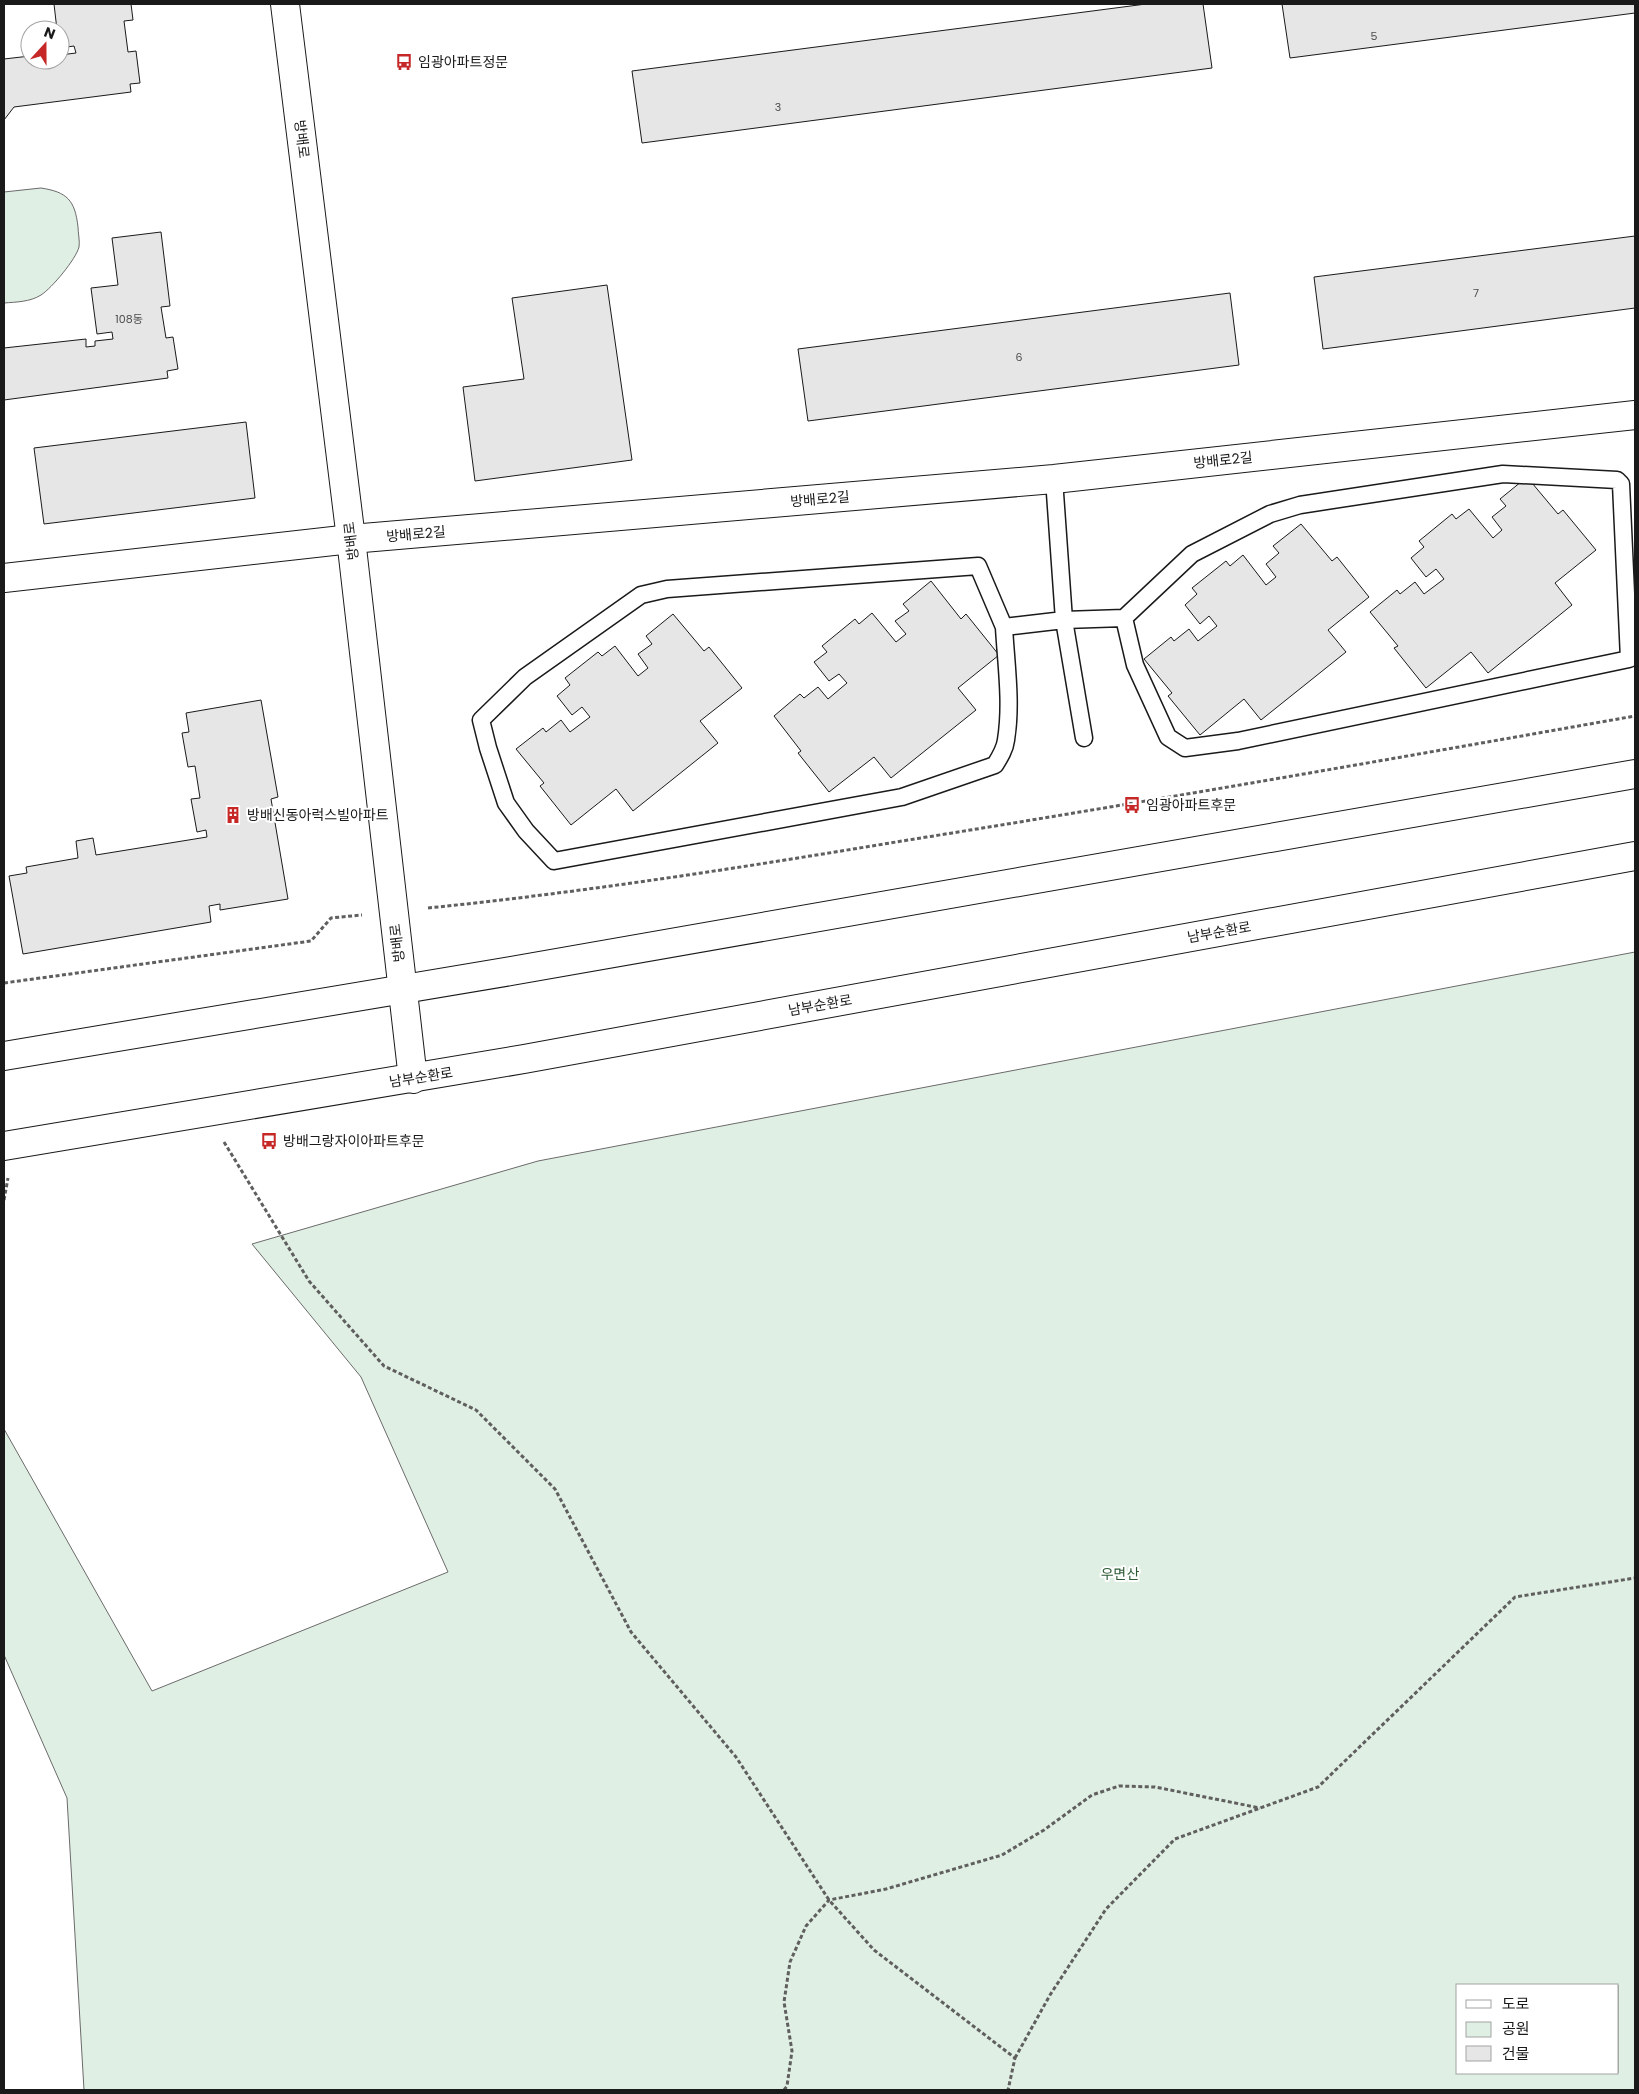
<svg xmlns="http://www.w3.org/2000/svg" width="1639" height="2094" viewBox="0 0 1639 2094" font-family="Poppins,'Noto Sans KR',sans-serif">
<style>
.green{fill:#e0efe3;stroke:#6a6a6a;fill-rule:evenodd}
.building{fill:#e6e6e6;stroke:#1a1a1a}
.lines{fill:none;stroke-linecap:round;stroke-linejoin:round}
.lane-casing{stroke:#1a1a1a;stroke-width:19}
.street-casing{stroke:#1a1a1a;stroke-width:30}
.secondary-casing{stroke:#1a1a1a;stroke-width:30}
.primary-casing{stroke:#1a1a1a;stroke-width:30}
.path{stroke:#5f5f5f;stroke-width:3;stroke-dasharray:4 2.5;stroke-linecap:butt}
.lane{stroke:#fff;stroke-width:16}
.street{stroke:#fff;stroke-width:28}
.secondary{stroke:#fff;stroke-width:28}
.primary{stroke:#fff;stroke-width:28}
.labels{text-anchor:middle;stroke-width:4;stroke-linejoin:round;paint-order:stroke}
.number-label{font-size:11px;fill:#4d4d4d}
.poi-label{font-size:14px;fill:#1a1a1a;stroke:#fff;text-anchor:start}
.street-label{font-size:14px;fill:#1a1a1a;stroke:#fff}
.park-label{font-size:14px;fill:#2b5a34;stroke:#fff}
</style>
<rect width="100%" height="100%" fill="#fff"/>
<!-- green -->
<path class="green" d="M41,188C67,192 75,200 78,227C78,233 80,241 79,247C76,259 52,288 41,295C30,302 16,302 4,303V192Z
M1635,952V2090H84L67,1798L4,1655V1429L152,1691L448,1572L361,1377L252,1244L538,1161ZM1458,1985H1618V2073H1458Z"/>
<!-- building -->
<path class="building" d="M54,4H131L133,20L124,21L128,52L136,51L140,83L130,84L131,92L14,107L4,120V59L30,56V60H60V55L76,53L74,46L60,48V30H57Z
M1146,4H1203L1212,68L642,143L632,71Z
M1282,4H1635V13L1290,58Z
M161,232L170,306L161,307L166,338L173,337L178,369L167,371L168,378L4,400V348L86,339V347L95,346V341L113,339L112,332L97,334L91,288L118,285L112,238Z
M1635,236V308L1323,349L1314,277Z
M607,285L632,460L475,481L463,387L524,379L512,298Z
M1230,293L1239,365L808,421L798,349Z
M246,422L255,498L44,524L34,448Z
M1527,477L1558,514L1563,510L1596,550L1555,583L1572,605L1488,673L1471,652L1426,688L1394,648L1398,646L1370,612L1397,590L1400,594L1415,582L1424,594L1444,579L1436,569L1426,577L1411,558L1424,547L1419,541L1452,514L1456,519L1469,509L1493,538L1502,530L1492,517L1506,506L1500,499Z
M1301,524L1332,561L1337,557L1369,597L1328,630L1346,652L1261,720L1244,699L1200,735L1168,696L1172,693L1144,659L1171,637L1174,641L1189,629L1198,641L1217,626L1209,616L1200,624L1185,605L1197,594L1192,588L1226,561L1230,566L1243,555L1266,585L1276,577L1266,564L1279,553L1273,546Z
M931,581L961,619L966,614L999,655L958,688L976,710L891,778L874,757L829,792L798,753L801,751L774,716L800,694L804,698L818,687L828,699L847,683L839,674L829,681L814,662L827,652L822,646L855,619L859,624L872,613L896,642L906,634L895,621L909,611L903,604Z
M673,614L704,651L709,647L742,688L700,721L718,743L633,811L616,789L571,825L540,786L544,783L516,749L543,728L546,732L561,720L570,732L590,717L582,707L572,715L557,696L570,685L565,678L598,652L602,656L615,646L638,676L648,668L638,654L652,644L646,636Z
M261,700L278,797L271,799L288,899L220,910V904L209,906L211,922L23,954L9,876L27,873L26,867L78,858L76,841L93,838L96,855L207,837L206,830L197,832L191,799L200,798L195,766L188,767L182,733L189,732L186,713Z"/>
<g class="lines">
<!-- lane casing -->
<g class="lane-casing">
<path id="lane" d="M1054,479L1064,620L1084,738
M1004,627C1006,664 1012,703 1006,740C1005,749 1000,757 995,765L902,797L554,861L526,831L506,803L488,748L481,720L525,677L641,595L667,589L978,566L1004,627L1064,620L1124,618L1192,554L1270,514L1300,505L1503,474L1617,480L1621,484L1629,659L1238,741L1185,748L1168,737L1135,665L1124,618"/>
</g>
<!-- street casing -->
<g class="street-casing">
<path id="street" d="M4,578L351,539L1054,479L1635,415"/>
</g>
<!-- secondary casing -->
<g class="secondary-casing">
<path id="secondary" d="M285,4L351,539L413,1079"/>
</g>
<!-- primary casing -->
<g class="primary-casing">
<path id="primary" d="M4,1056L511,971L1635,774
M4,1146L524,1059L1635,856"/>
</g>
<!-- path -->
<path class="path" d="M428,908C586,892 745,867 902,841C1147,802 1391,759 1635,716
M4,983L311,941L331,918L362,915
M224,1142L309,1281L384,1366L476,1410L555,1489L631,1632L736,1757L829,1900L874,1950L1015,2058L1008,2090
M4,1200L8,1178
M1015,2058L1050,1995L1106,1909L1175,1839L1318,1787L1515,1597L1635,1578
M784,2090L787,2086L792,2051L784,2002L790,1962L806,1926L829,1900L886,1889L1002,1855L1044,1830L1092,1795L1119,1786L1155,1787L1260,1808"/>
<!-- lane -->
<use href="#lane" class="lane"/>
<!-- street -->
<use href="#street" class="street"/>
<!-- secondary -->
<use href="#secondary" class="secondary"/>
<!-- primary -->
<use href="#primary" class="primary"/>
</g>
<!-- icons -->
<defs>
<g id="bus-bare" transform="scale(1.35)"><path d="M-5-6H5V4H4V6H2V4H-2V6H-4V4H-5ZM-3.5-4V0h7V-4ZM-3.5 1.2v1.5H-2V1.2ZM2 1.2v1.5H3.5V1.2Z" fill="#c62828" stroke="#fff" stroke-width="2.5" paint-order="stroke"/></g>
<g id="building-bare" transform="scale(1.35)"><path d="M-4-6H4V6H1V3H-1V6H-4ZM-2.5-4.3h1.7v1.8h-1.7ZM.8-4.3h1.7v1.8H.8ZM-2.5-1h1.7V.8h-1.7ZM.8-1h1.7V.8H.8Z" fill="#c62828" stroke="#fff" stroke-width="2.5" paint-order="stroke"/></g>
</defs>
<g fill-rule="evenodd">
<use href="#bus-bare" x="404" y="62"/>
<use href="#bus-bare" x="1132" y="805"/>
<use href="#building-bare" x="233" y="815"/>
<use href="#bus-bare" x="269" y="1141"/>
</g>
<g class="labels">
<!-- number labels -->
<g class="number-label">
<text x="1374" y="40">5</text>
<text x="778" y="111">3</text>
<text x="1476" y="297">7</text>
<text x="129" y="323">108동</text>
<text x="1019" y="361">6</text>
</g>
<!-- poi labels -->
<g class="poi-label">
<text x="418" y="67">임광아파트정문</text>
<text x="1146" y="810">임광아파트후문</text>
<text x="247" y="820">방배신동아럭스빌아파트</text>
<text x="283" y="1146">방배그랑자이아파트후문</text>
</g>
<!-- street labels -->
<g class="street-label">
<text transform="translate(302 139) rotate(83)" y="5">방배로</text>
<text transform="translate(1223 460) rotate(-6)" y="5">방배로2길</text>
<text transform="translate(820 499) rotate(-5)" y="5">방배로2길</text>
<text transform="translate(416 534) rotate(-5)" y="5">방배로2길</text>
<text transform="translate(351 541) rotate(-97)" y="5">방배로</text>
<text transform="translate(1219 932) rotate(-10)" y="5">남부순환로</text>
<text transform="translate(397 943) rotate(-97)" y="5">방배로</text>
<text transform="translate(820 1005) rotate(-10)" y="5">남부순환로</text>
<text transform="translate(421 1077) rotate(-9)" y="5">남부순환로</text>
</g>
<!-- park labels -->
<g class="park-label">
<text x="1120" y="1579">우면산</text>
</g>
</g>
<!-- border -->
<rect width="1639" height="2094" fill="none" stroke="#1a1a1a" stroke-width="10"/>
<!-- legend -->
<rect x="1456" y="1984" width="162" height="90" fill="#ffffff" stroke="#a3a3a3"/>
<rect x="1466" y="2000" width="25" height="8" fill="#ffffff" stroke="#a3a3a3"/>
<text x="1502" y="2009" font-size="15" fill="#1a1a1a">도로</text>
<rect x="1466" y="2022" width="25" height="15" fill="#e0efe3" stroke="#a3a3a3"/>
<text x="1502" y="2034" font-size="15" fill="#1a1a1a">공원</text>
<rect x="1466" y="2046" width="25" height="15" fill="#e6e6e6" stroke="#a3a3a3"/>
<text x="1502" y="2059" font-size="15" fill="#1a1a1a">건물</text>
<!-- north arrow -->
<g transform="translate(45 45) rotate(21)"><circle r="24" fill="#ffffff" stroke="#a3a3a3"/>
<path d="M0-4L9 19L0 12L-9 19Z" fill="#c62828"/>
<text y="-8" font-size="14" font-weight="bold" text-anchor="middle" fill="#1a1a1a">N</text>
</g>
</svg>
